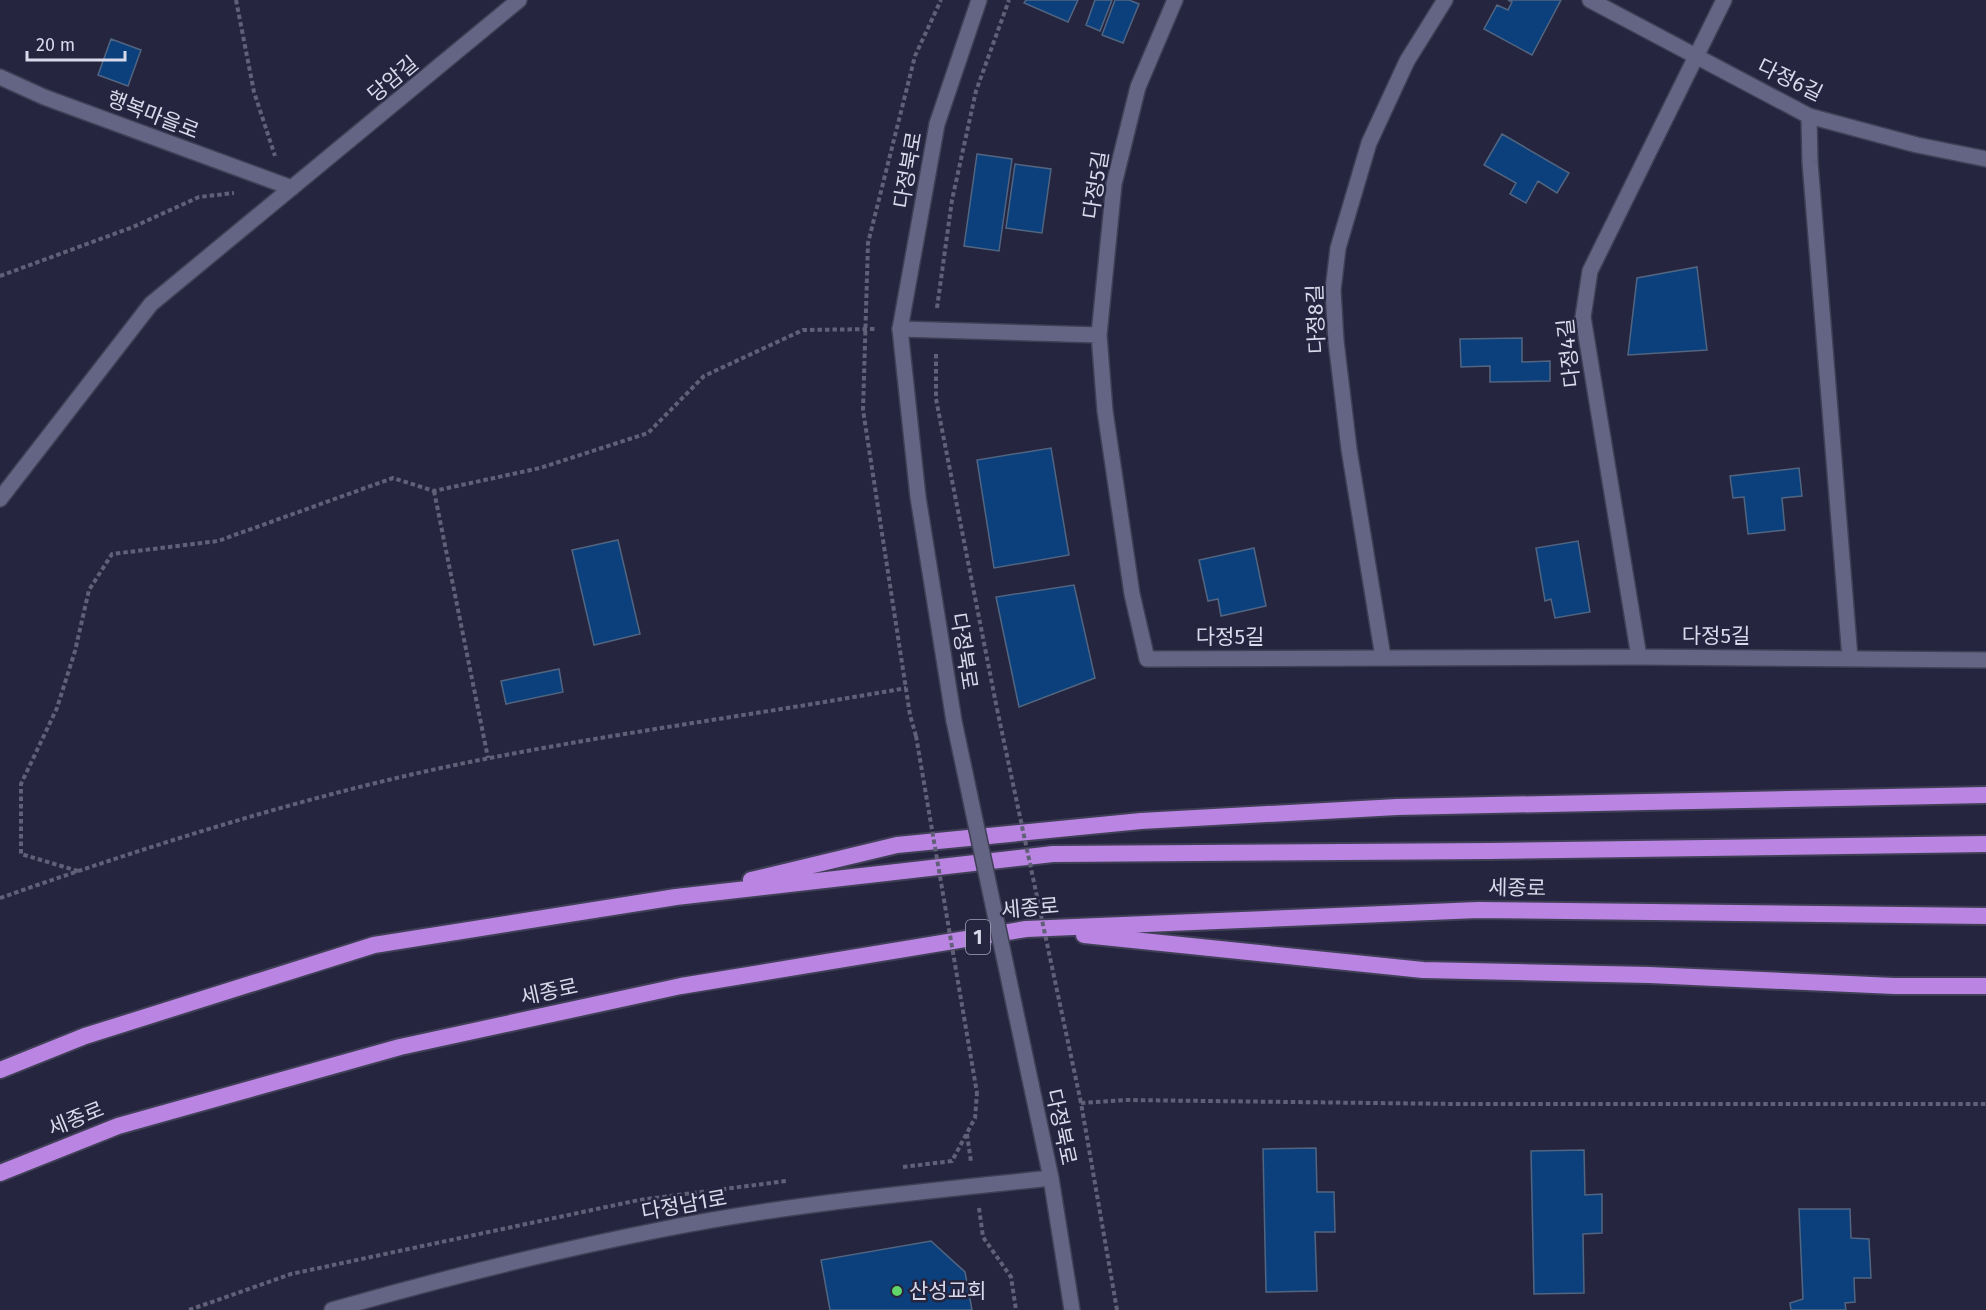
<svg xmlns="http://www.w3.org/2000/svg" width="1986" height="1310" font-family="'Fira Sans','Noto Sans KR',sans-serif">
<rect width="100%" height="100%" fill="#262540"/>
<!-- building -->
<path fill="#0c407c" stroke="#516580" stroke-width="1.5" d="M1026,0h52l-10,22 -44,-19z
M1095,0h17l-12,31 -14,-6z
M1115,0h14l10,4 -16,39 -21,-8z
M1508,0h53l-29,55 -48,-26 13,-24 11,5 4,-8z
M111,39l30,11 -13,36 -30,-11z
M1502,134l67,39 -12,20 -19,-12 -12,22 -16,-9 6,-11 -32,-18z
M977,154l35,5 -13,92 -35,-5z
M1015,164l36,5 -9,64 -36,-5z
M1697,267l10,83 -79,5 9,-77z
M1522,338v24l28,-1v20l-60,1v-16l-29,1 -1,-28z
M1051,448l18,107 -75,13 -17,-108z
M1799,468l3,28 -20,2 3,32 -37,4 -4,-37 -11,1 -3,-22z
M618,540l22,94 -46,11 -22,-95z
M1578,541l12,71 -35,6 -4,-19 -6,2 -9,-53z
M1254,548l12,58 -45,10 -3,-17 -10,2 -9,-41z
M1074,585l21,93 -76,29 -23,-110z
M559,669l4,23 -57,12 -5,-23z
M1316,1148l1,44h17l1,40h-20l2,59 -51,1 -3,-143z
M1584,1150l1,45 17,-1v39l-19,1 1,59 -50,1 -3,-143z
M1799,1209h51l1,29 18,1 2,39h-17l1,24 -10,1 1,7h-55l-1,-7 13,-4z
M931,1241l34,31 7,38h-142l-9,-50z"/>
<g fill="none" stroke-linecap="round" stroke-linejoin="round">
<defs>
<path id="minor" d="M1175,0l-37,87 -24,97 -15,151 6,76 27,183 15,65 492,-2 347,3
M1590,0l219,116 108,29 69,14
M0,77l44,20 248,91
M1809,116l1,46 40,496
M900,329l199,6
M0,499l151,-195 368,-304
M1383,657l-34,-208 -13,-108 -3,-51 5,-42 31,-105 38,-82 38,-61
M1639,657l-56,-340 7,-46 134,-271"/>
<path id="tertiary" d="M954,721l-36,-224 -18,-168 37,-205 42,-124
M1031,1084l20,94 21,132
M332,1310c108,-31 217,-58 327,-80 128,-26 261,-38 392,-52"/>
<path id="trunk" d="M751,880l146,-35 244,-24 256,-14 589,-12
M1084,935l339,35 226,5 245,11h92
M0,1070l85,-34 289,-91 302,-48 377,-43 437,-3 496,-7
M0,1173l118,-47 282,-79 281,-61 345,-57 452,-19 508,6"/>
</defs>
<!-- minor casing -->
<use href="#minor" stroke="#3f3f55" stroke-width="18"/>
<!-- tertiary casing -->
<use href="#tertiary" stroke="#3f3f55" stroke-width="18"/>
<!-- trunk casing -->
<use href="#trunk" stroke="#3f3f55" stroke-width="20"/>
<!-- path -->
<path stroke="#616078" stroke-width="4" stroke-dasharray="4.5 3" stroke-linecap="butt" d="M236,0l18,92 21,64
M0,276l133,-49 66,-30 35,-4
M937,308l15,-108 24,-109 33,-91
M936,354v45l61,310
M434,491l54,267
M916,736l-6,-21 -47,-305 5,-167 47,-187 26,-56
M78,871l-57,-17v-70l36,-76 18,-57 14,-61 23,-36 106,-13 175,-63 41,13 106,-23 108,-35 56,-57 99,-46 72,-1
M0,898c160,-56 323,-108 490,-140 138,-27 277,-45 416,-70
M967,1134l4,28
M903,1167l49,-6 23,-43 2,-25
M979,1208l4,29 28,40 5,33
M189,1310l102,-36 348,-74 147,-19
M1117,1310l-36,-207 45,-3 331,4h529"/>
<!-- minor -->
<use href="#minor" stroke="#646584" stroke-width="15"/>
<!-- tertiary -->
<use href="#tertiary" stroke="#646584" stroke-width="15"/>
<!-- trunk -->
<use href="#trunk" stroke="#b984e2" stroke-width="16"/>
<defs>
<path id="tertiary-bridge" d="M954,721l77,363"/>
</defs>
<!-- tertiary-bridge casing -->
<use href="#tertiary-bridge" stroke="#3f3f55" stroke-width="18" stroke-linecap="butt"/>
<!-- path-bridge -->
<path stroke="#616078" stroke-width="4" stroke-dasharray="4.5 3" stroke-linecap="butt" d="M997,709l84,394
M916,736l61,357"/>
<!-- tertiary-bridge -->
<use href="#tertiary-bridge" stroke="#646584" stroke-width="15"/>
</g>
<!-- markers -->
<circle fill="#60d56a" stroke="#262540" stroke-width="2" cx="897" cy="1291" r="6"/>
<g text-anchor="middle" stroke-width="5" stroke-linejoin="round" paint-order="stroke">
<!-- shield labels -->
<rect fill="#262540" stroke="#a3a3b8" stroke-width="1.5" x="966" y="920" width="24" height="34" rx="4.5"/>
<g font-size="20" font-weight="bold" fill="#d8d9eb">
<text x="978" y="944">1</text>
</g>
<!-- street labels -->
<g font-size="21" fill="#d8d9eb" stroke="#262540">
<text transform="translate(393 79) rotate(-40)" y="7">당암길</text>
<text transform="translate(1790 80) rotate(26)" y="7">다정6길</text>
<text transform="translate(153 115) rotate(21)" y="7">행복마을로</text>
<text transform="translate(908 170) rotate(-80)" y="7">다정북로</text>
<text transform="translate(1096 185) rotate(-81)" y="7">다정5길</text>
<text transform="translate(1316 319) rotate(-92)" y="7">다정8길</text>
<text transform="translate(1569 353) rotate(-96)" y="7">다정4길</text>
<text x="1716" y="643">다정5길</text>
<text x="1230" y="644">다정5길</text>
<text transform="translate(964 651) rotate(81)" y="7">다정북로</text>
<text transform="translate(1517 888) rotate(1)" y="7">세종로</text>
<text transform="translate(1030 908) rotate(-5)" y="7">세종로</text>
<text transform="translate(549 992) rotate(-12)" y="7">세종로</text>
<text transform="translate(76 1119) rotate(-22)" y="7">세종로</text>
<text transform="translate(1061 1127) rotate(78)" y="7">다정북로</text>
<text transform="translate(684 1205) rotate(-10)" y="7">다정남1로</text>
</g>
<!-- poi labels -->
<g font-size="21" fill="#d8d9eb" stroke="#262540" text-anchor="start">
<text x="909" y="1298">산성교회</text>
</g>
</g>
<!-- scale -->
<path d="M27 51v9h98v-9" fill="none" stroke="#d8d9eb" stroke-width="3"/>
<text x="36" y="51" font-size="18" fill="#d8d9eb" stroke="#262540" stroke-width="4.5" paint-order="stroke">20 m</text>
</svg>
